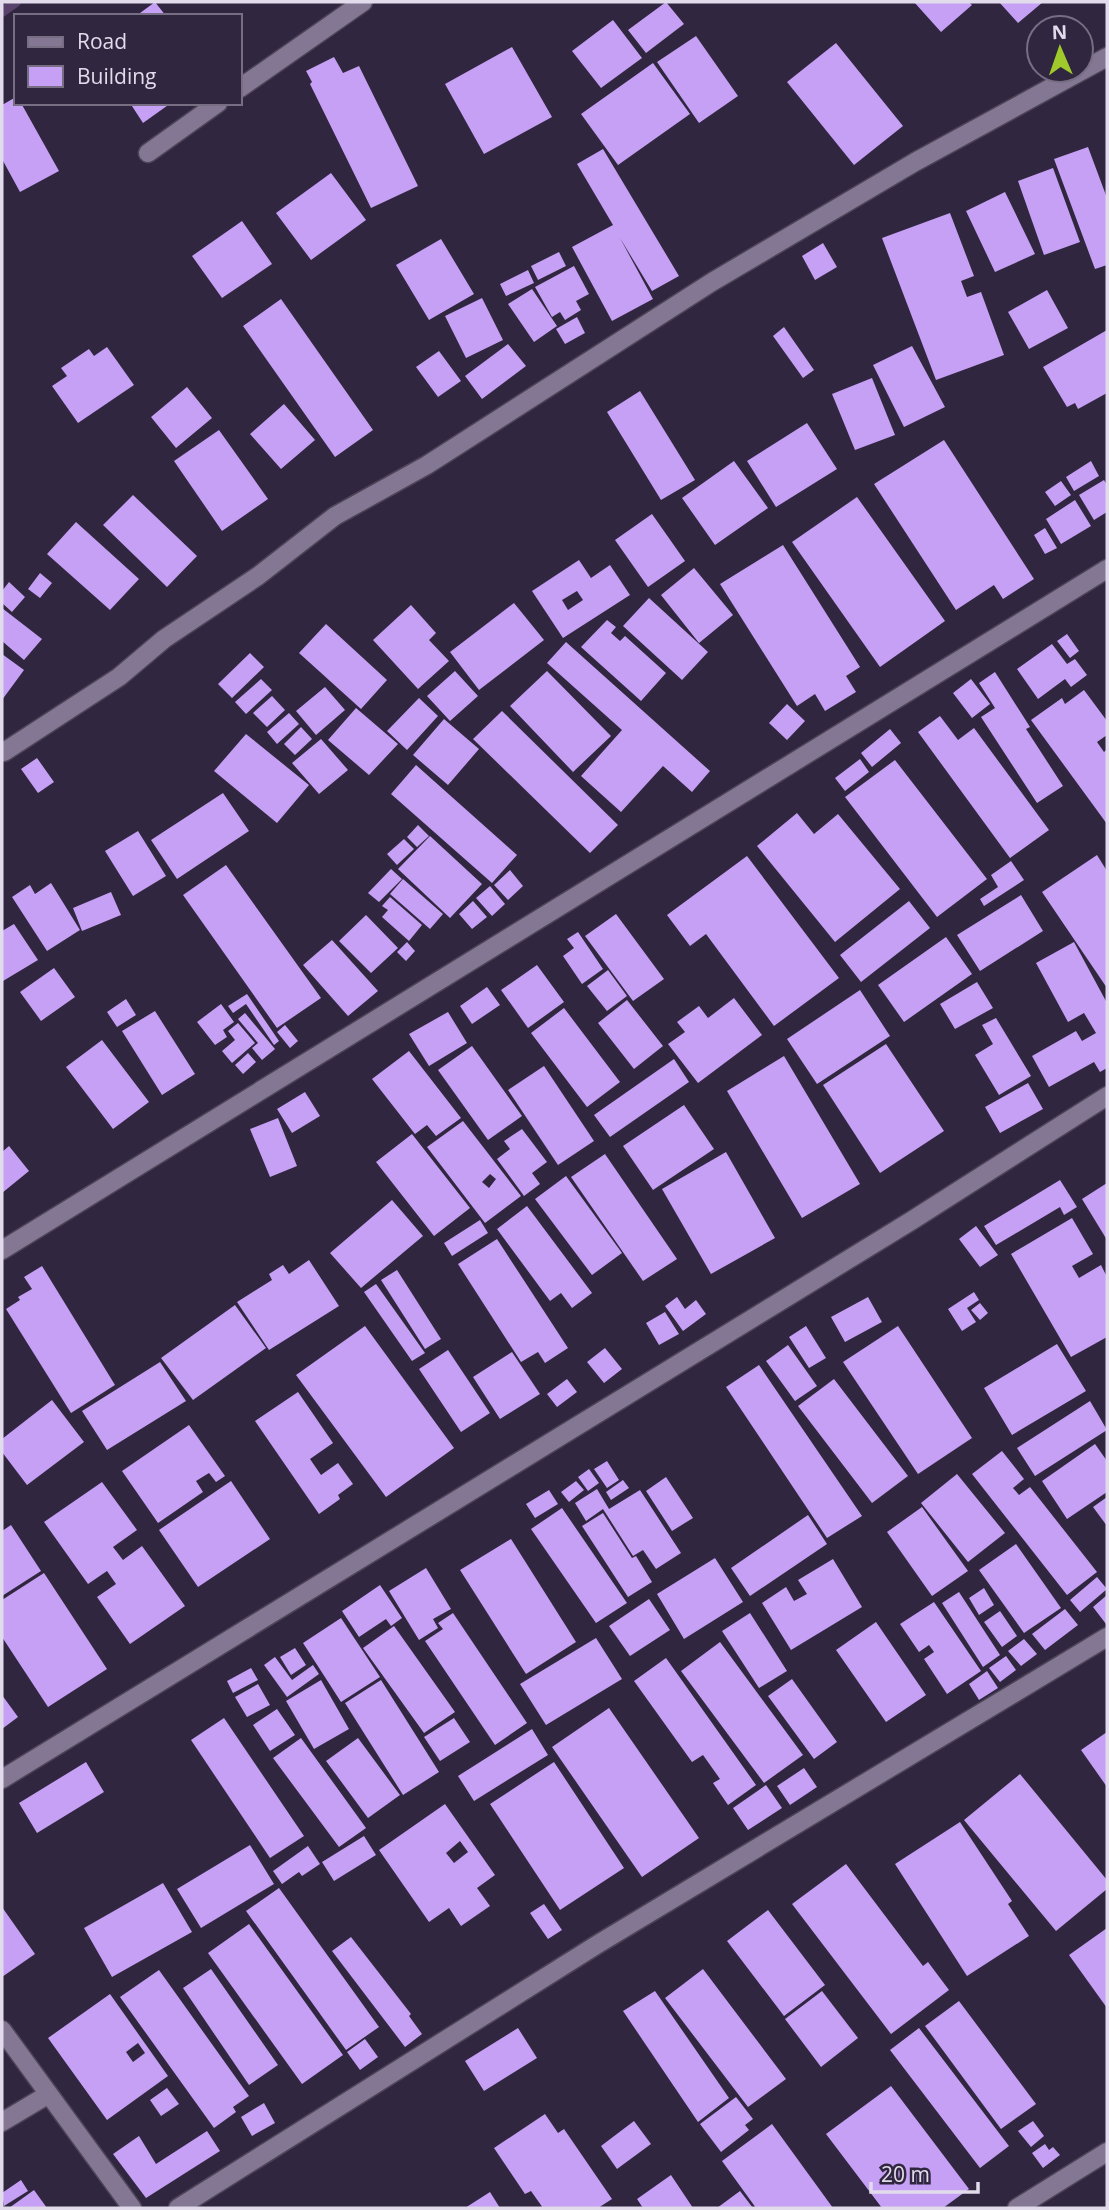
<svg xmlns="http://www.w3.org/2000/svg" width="1109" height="2210" font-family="'Open Sans',sans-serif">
<rect width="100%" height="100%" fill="#31263f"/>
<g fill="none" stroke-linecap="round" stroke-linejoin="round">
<!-- stream -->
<path stroke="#58426c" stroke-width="10" d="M2,12l14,-10"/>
</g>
<!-- building -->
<path fill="#c5a0f4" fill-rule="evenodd" d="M155,2l11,14h-30z
M666,2l18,22 -38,29 -18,-23z
M914,2h55l3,3 -31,27z
M999,2h44l-25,21z
M613,20l29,38 -41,30 -29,-37z
M696,36l42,60 -39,27 -42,-61z
M836,43l67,83 -49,39 -67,-83z
M512,47l40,70 -68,37 -39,-70z
M334,57l9,16 16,-7 59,120 -47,22 -61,-124 2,-2 -6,-11z
M653,63l37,51 -72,51 -37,-51z
M16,97v6h5l38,68 -39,21 -18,-33v-54z
M130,103h41l-28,20z
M1088,147l19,51v67l-12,4 -41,-110z
M603,149l76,127 -27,15 -32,-53 33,61 -41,22 -40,-74 41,-22 -36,-61z
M1053,168l27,74 -36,13 -26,-74z
M331,173l35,47 -55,40 -35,-47z
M1005,192l30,62 -40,18 -29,-61z
M950,213l24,63 -13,5 6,16 14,-5 23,63 -68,25 -54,-142z
M242,221l30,43 -50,34 -30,-42z
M441,239l33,55 -45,26 -33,-55z
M823,243l14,24 -22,13 -13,-24z
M559,252l7,14 -28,14 -7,-14z
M574,266l15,28 -13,7 5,9 -16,10 -5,-8 -8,5 -17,-30z
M528,270l6,13 -28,13 -6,-12z
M532,289l25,37 -23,16 -26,-38z
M1047,290l21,38 -39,21 -21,-37z
M482,298l21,42 -37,18 -21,-42z
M281,299l92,131 -38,27 -92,-131z
M577,317l8,16 -20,11 -9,-15z
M784,327l30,43 -11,8 -30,-42z
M1107,330v63l-29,16 -3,-6 -8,4 -24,-40z
M508,344l18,22 -44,33 -17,-23z
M912,346l33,61 -41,20 -31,-62z
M107,347l27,38 -56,38 -26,-37 15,-10 -6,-8 28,-19 5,7z
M439,351l22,30 -23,16 -22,-30z
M872,378l23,57 -40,15 -23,-56z
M187,387l25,31 -36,30 -25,-31z
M640,391l55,89 -34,20 -54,-88z
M284,404l31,36 -34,29 -31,-35z
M807,423l30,46 -61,38 -29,-46z
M219,430l49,69 -46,32 -48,-70z
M944,440l90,139 -31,20 -9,-14 -38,25 -82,-126z
M734,461l34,47 -53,37 -33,-47z
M1091,461l8,15 -25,15 -8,-14z
M1104,480l3,5v27l-13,8 -15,-25z
M1061,481l10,14 -16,11 -10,-14z
M133,495l64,61 -30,31 -64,-62z
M857,497l88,124 -65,46 -88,-125z
M1075,500l16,26 -30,18 -15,-25z
M652,514l33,47 -37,26 -33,-47z
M76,522l63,57 -29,31 -63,-56z
M1045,528l12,20 -12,6 -11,-19z
M783,545l77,122 -14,9 10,16 -31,19 -10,-17 -18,12 -77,-122z
M579,560l12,18 19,-13 20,30 -67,43 -31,-47zM577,591l6,9 -15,10 -6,-10z
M694,568l39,47 -34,28 -38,-48z
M40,573l12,10 -12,15 -12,-9z
M9,582l16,15 -13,15 -10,-9v-12z
M649,598l59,54 -26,28 -59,-54z
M514,603l30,37 -65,50 -29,-38z
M411,605l25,28 -7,7 20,21 -31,28 -45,-49z
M2,608l40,31 -18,21 -22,-19z
M607,620l9,7 -5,6 9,8 5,-5 41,37 -25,28 -60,-54z
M326,624l61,56 -26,29 -62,-56z
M1067,634l12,17 -9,7 -13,-17z
M566,642l144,129 -18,21 -29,-26 -42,46 -40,-36 41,-46 -75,-67z
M1052,644l15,20 8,-5 12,16 -16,12 -6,-8 -27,20 -21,-30z
M250,653l14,14 -32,31 -14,-14z
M2,654l22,16 -22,30z
M455,671l23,25 -28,25 -23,-25z
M547,671l64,65 -38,36 -63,-66z
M995,672l35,55 -4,2 37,57 -26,17 -56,-86 14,-9 -16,-25z
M261,679l11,11 -26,24 -11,-12z
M971,679l19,25 -18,14 -19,-25z
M325,687l20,23 -29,25 -20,-24z
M1084,690l23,31v14l-10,7 7,10 3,-3v75l-76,-104 31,-22 3,6z
M272,696l13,14 -18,17 -14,-14z
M419,698l19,18 -31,34 -20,-19z
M787,704l18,17 -18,19 -18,-17z
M356,708l42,36 -29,31 -41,-35z
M502,711l116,114 -28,28 -117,-114z
M289,713l10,11 -22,20 -10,-12z
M940,716l18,24 16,-12 75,102 -39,28 -92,-126z
M444,719l35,30 -31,36 -35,-30z
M301,727l11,12 -17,16 -11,-11z
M890,729l11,14 -29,24 -11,-14z
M246,734l63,51 -32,38 -63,-52z
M321,739l27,31 -29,24 -27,-31z
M37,758l17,24 -16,11 -17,-24z
M860,759l9,13 -24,19 -10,-13z
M895,760l92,119 -50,38 -92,-120z
M416,765l101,90 -25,28 -101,-89z
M223,793l26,38 -72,48 -26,-39z
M797,813l17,21 24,-20 62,75 -65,53 -78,-96z
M418,825l11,11 -12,11 -10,-10z
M138,831l28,45 -33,20 -28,-45z
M430,836l52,48 -32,34 -52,-49z
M404,839l10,10 -17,16 -10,-11z
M1097,855l10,16v117l-65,-96z
M747,856l92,122 -65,48 -68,-92 -16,12 -23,-31z
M1011,861l13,19 -40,26 -4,-7 18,-12 -7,-12z
M226,865l95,133 -44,30 -94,-133z
M391,869l11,10 -23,23 -11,-9z
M510,870l13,16 -15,14 -14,-15z
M403,879l40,35 -13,15 -40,-35z
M51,883l29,47 -33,21 -35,-54 18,-12 5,9z
M490,886l15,18 -13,12 -16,-18z
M111,892l10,23 -39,16 -9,-23z
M1021,895l22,36 -63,40 -23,-36z
M390,897l32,28 -13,16 -27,-24 6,-7 -6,-4z
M473,901l14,16 -15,12 -13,-15z
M909,901l21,27 -69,54 -21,-27z
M616,914l48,65 -31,22 -48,-65z
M366,915l32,33 -27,25 -32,-32z
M14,924l24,36 -35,21 -1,-50z
M578,932l25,37 -21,15 -19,-28 11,-8 -7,-9z
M946,937l26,37 -68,48 -26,-37z
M332,940l46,51 -30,25 -45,-51z
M407,942l8,9 -9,10 -9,-9z
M1074,942l33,61v65l-7,4 -6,-10 -45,25 -17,-31 44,-25 6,10 14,-8 -12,-20 -16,9 -32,-59z
M537,965l27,37 -36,26 -27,-38z
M54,968l21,29 -34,24 -21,-29z
M608,970l19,26 -20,15 -20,-25z
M977,982l16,26 -38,21 -15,-25z
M487,987l13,18 -28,19 -12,-18z
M860,990l30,46 -73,48 -30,-45z
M247,994l32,47 -5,4 -28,-41 -13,9 -5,-7z
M734,998l28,37 -64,48 -30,-39 17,-12 -8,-10 22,-16 9,12z
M126,999l10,16 -19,12 -10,-15z
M627,1000l36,46 -29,23 -36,-46z
M221,1004l13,18 -11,8 4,7 -12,8 -18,-23z
M564,1008l56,74 -33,25 -56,-74z
M155,1011l40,63 -33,21 -40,-64z
M448,1012l19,31 -38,23 -20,-32z
M245,1013l30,36 -13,11 -10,-12 6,-5 -20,-24z
M996,1018l35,58 -32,19 -24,-40 18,-11 -11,-19z
M238,1023l17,20 -23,20 -10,-12 13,-11 -7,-9z
M285,1025l13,16 -8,7 -13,-16z
M102,1040l47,62 -36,27 -47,-62z
M886,1044l58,87 -64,42 -57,-88z
M472,1046l50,70 -34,24 -50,-70z
M409,1051l52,67 -25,18 -9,-11 -12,9 -43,-55z
M248,1053l8,9 -13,12 -8,-9z
M784,1056l76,128 -58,34 -75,-127z
M674,1059l15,23 -79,55 -16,-22z
M544,1066l50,75 -36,24 -50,-75z
M1028,1083l15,26 -43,24 -15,-26z
M305,1092l15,24 -28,17 -15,-24z
M684,1105l30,44 -61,41 -30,-44z
M278,1118l19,48 -27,11 -20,-48z
M463,1121l58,75 -36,27 -58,-76zM490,1174l6,5 -7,9 -7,-6z
M522,1129l25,33 -15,11 8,11 -16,12 -27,-37 13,-10 -6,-8z
M412,1134l58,74 -36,28 -58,-74z
M9,1146l20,25 -27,22v-41z
M726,1152l49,86 -64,36 -49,-85z
M605,1154l72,105 -34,22 -72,-104z
M566,1176l56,77 -30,22 -57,-76z
M1060,1180l17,27 -13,8 -4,-8 -64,38 -12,-19z
M1107,1183v57l-25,-41z
M392,1200l31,36 -62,52 -31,-35z
M527,1206l65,87 -20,15 -11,-15 -11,8 -53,-72z
M1072,1218l21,36 -21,12 7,12 22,-13 6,12v60l-36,20 -60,-103z
M480,1220l8,13 -36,23 -8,-13z
M976,1226l22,29 -18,12 -21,-28z
M497,1239l71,109 -23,15 -7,-11 -17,10 -63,-98z
M309,1260l30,46 -70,44 -32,-48 35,-22 -3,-6 14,-9 6,9z
M42,1266l73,119 -44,28 -65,-104 14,-9 -2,-3 14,-8 -8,-12z
M397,1270l44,69 -16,10 -44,-69z
M376,1284l49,69 -13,8 -48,-69z
M974,1292l5,8 -12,8 9,14 -14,9 -14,-22z
M677,1297l8,12 11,-9 10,14 -23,17 -18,-25z
M868,1297l14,25 -37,20 -14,-25z
M980,1303l8,10 -8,7 -9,-10z
M235,1305l31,43 -73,52 -32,-42z
M665,1312l14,22 -20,11 -13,-22z
M365,1326l89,122 -68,49 -90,-122z
M806,1326l20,32 -17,10 -20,-31z
M898,1326l74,112 -54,36 -75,-112z
M1057,1344l29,47 -74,44 -28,-47z
M788,1345l29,41 -22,15 -29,-40z
M605,1348l17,21 -18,14 -17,-21z
M448,1350l42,63 -29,19 -42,-63z
M512,1352l28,42 -40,25 -27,-42z
M160,1362l26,39 -79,49 -25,-39z
M759,1365l103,151 -35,22 -101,-151z
M567,1379l10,13 -20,15 -10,-13z
M834,1379l74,97 -36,27 -74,-97z
M298,1392l35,51 -23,16 11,16 17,-12 15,21 -15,11 2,4 -21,15 -64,-93z
M52,1400l32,42 -57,43 -25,-33v-13z
M1090,1401l17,29 -72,46 -18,-28z
M189,1425l36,51 -9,6 -7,-9 -13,8 7,11 -45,31 -36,-52z
M1095,1444l12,17v31l-40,27 -25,-38z
M1002,1451l22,28 -11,9 6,7 11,-8 67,85 -30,23 -95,-121z
M607,1461l12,19 -12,8 -13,-19z
M589,1469l10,14 -11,8 -10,-14z
M957,1474l48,59 -37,29 -47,-59z
M666,1477l27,41 -21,13 -26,-40z
M623,1480l6,8 -18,12 -5,-8z
M231,1481l39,58 -72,48 -39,-57z
M576,1481l8,9 -15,12 -8,-10z
M102,1482l35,48 -24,17 10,13 19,-14 43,60 -55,38 -33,-47 19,-13 -9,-13 -19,13 -44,-62z
M597,1489l12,20 31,-19 41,63 -25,16 -13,-19 -10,6 -30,-47 -17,12 -11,-18z
M549,1490l9,14 -23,14 -9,-14z
M1107,1497v29l-14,-19z
M922,1507l46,64 -36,25 -45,-64z
M562,1508l65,95 -31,20 -65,-94z
M603,1513l29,45 4,-2 16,26 -24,15 -46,-71z
M808,1515l19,29 -77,52 -19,-28z
M11,1525l30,46 -39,25v-65z
M511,1539l65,103 -50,32 -66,-104z
M1016,1544l45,64 -37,25 -45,-63z
M715,1558l28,44 -59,37 -27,-45z
M833,1559l29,48 -71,43 -29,-47 24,-16 8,14 13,-7 -9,-14z
M426,1568l25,41 -18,10 5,9 -19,12 -30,-49z
M44,1573l63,96 -59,38 -46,-70v-37z
M1097,1577l10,12 -27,23 -10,-12z
M380,1585l22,33 -11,8 -5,-7 -27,18 -17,-26z
M984,1588l10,17 -15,10 -10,-17z
M959,1592l41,63 -17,12 -41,-64z
M1107,1595v28l-1,1 -13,-17z
M649,1599l21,31 -40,26 -21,-30z
M934,1602l47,69 -34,23 -23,-35 10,-7 -5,-7 -10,7 -19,-28z
M1065,1609l13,16 -33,25 -13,-16z
M1000,1611l17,25 -15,11 -18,-25z
M453,1613l74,110 -32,22 -70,-104 18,-12 -5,-6z
M750,1613l37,58 -28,17 -37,-57z
M341,1618l39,59 -39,25 -38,-59z
M876,1622l50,73 -40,27 -50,-72z
M394,1626l61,86 -31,21 -61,-85z
M596,1638l26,41 -76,46 -26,-41z
M1024,1639l13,15 -16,12 -13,-15z
M720,1642l83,113 -39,28 -83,-112z
M295,1648l11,17 -15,10 -11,-18z
M1006,1656l10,14 -16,12 -11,-14z
M275,1657l17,23 21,-15 6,9 -32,23 -23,-32z
M666,1658l90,127 -28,20 -15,-22 7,-4 -17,-24 -11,7 -58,-81z
M251,1668l7,12 -25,13 -6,-12z
M987,1671l11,17 -19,12 -10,-16z
M792,1679l45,63 -23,17 -46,-63z
M321,1680l28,49 -35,20 -28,-48z
M381,1680l58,92 -36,23 -58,-92z
M258,1684l12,21 -23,12 -12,-20z
M2,1695l16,22 -16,12z
M609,1708l90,130 -57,39 -90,-130z
M277,1709l18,26 -25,16 -17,-26z
M224,1718l80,118 -34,22 -79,-118z
M454,1718l16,24 -30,19 -16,-24z
M532,1729l16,26 -74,46 -16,-25z
M1107,1732v55l-26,-37z
M301,1738l65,90 -27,19 -66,-89z
M358,1738l42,57 -32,23 -42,-57z
M86,1762l18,30 -67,41 -18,-30z
M554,1762l70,106 -64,42 -70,-106z
M804,1768l13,19 -27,18 -13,-19z
M1020,1774l87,106v9l-51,42 -92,-111z
M766,1785l16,23 -34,22 -15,-22z
M445,1804l50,71 -18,13 13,18 -29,20 -12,-18 -20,14 -50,-72zM460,1841l8,11 -14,11 -8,-10z
M960,1822l52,79 -4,3 21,32 -62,40 -72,-112z
M364,1836l12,19 -42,26 -12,-19z
M250,1845l24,39 -73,44 -24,-39z
M308,1846l12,18 -18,12 -3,-4 -17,12 -9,-13z
M846,1864l77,102 5,-4 21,28 -58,44 -99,-130z
M163,1883l29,49 -80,45 -28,-49z
M279,1888l100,139 -33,23 -100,-139z
M544,1904l18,26 -14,9 -18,-26z
M2,1907l33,47 -33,23z
M768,1910l57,75 -41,31 -57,-75z
M249,1924l94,131 -41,29 -94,-131z
M1107,1928v80l-38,-53z
M351,1937l60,77 -2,2 13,18 -17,13 -73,-96z
M211,1969l67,96 -29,20 -66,-97z
M703,1969l83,110 -38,28 -83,-109z
M159,1970l90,126 -16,11 3,5 -22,16 -94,-131z
M655,1991l74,107 -31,24 -75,-111z
M822,1991l36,47 -37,29 -36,-48z
M110,1994l58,82 -61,44 -59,-82zM138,2043l7,10 -12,9 -7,-10z
M959,2001l77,103 -35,25 -76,-103z
M518,2028l19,30 -53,33 -19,-30z
M919,2028l90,118 -29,22 -90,-118z
M365,2039l13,18 -18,13 -13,-18z
M891,2086l78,103 -26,19h-61l-56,-74z
M167,2088l12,16 -18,12 -11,-16z
M736,2097l17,22 -8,6 4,5 -28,22 -21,-28z
M264,2103l11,20 -23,13 -11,-19z
M545,2114l13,19 6,-4 48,70 -14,9h-55l-12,-17 -6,3 -31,-46z
M634,2121l17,23 -34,25 -16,-23z
M1033,2121l11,15 -13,11 -13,-16z
M772,2124l61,84h-77l-34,-47z
M207,2131l13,20 -74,47 -33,-44 26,-18 17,28z
M1045,2144l4,6 4,-3 7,8 -17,13 -11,-15z
M671,2175l22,33h-50l-6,-9z
M21,2180l7,11 -24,15 -2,-13z
M34,2190l13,18h-38z
M740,2191l13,17h-36z
M490,2192l10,16h-35z"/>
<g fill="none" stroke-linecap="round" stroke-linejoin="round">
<defs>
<path id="minor" d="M240,88l123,-86
M148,153l70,-50
M4,752l115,-75 45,-38 94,-63 77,-60 92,-51 285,-183 203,-120 192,-105
M2,1250l1105,-681
M2,1779l909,-558 196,-125
M2,2030l130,178
M2,2122l47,-28
M178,2208l420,-264 509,-307
M1017,2208l90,-56"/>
</defs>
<!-- minor casing -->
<use href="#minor" stroke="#4d4458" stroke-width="21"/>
<!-- minor -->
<use href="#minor" stroke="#837794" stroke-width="18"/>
</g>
<!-- border -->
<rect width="1109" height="2210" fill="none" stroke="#e1dbeb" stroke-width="7"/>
<!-- legend -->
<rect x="14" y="14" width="228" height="91" fill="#31263f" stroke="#776e84" stroke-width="2"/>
<rect x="28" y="37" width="35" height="10" fill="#837794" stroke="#776e84" stroke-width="2"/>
<text x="77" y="49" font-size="21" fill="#e1dbeb">Road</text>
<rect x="28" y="66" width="35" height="21" fill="#c5a0f4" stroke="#776e84" stroke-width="2"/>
<text x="77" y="84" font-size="21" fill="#e1dbeb">Building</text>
<!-- north arrow -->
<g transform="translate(1060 49) rotate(358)"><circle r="33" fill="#31263f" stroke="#776e84" stroke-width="2"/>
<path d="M0-5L12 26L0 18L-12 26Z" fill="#a0c92b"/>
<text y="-10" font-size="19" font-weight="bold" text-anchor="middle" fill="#e1dbeb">N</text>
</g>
<!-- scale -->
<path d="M871 2182v10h107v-10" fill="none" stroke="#e1dbeb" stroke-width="3.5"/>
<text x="881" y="2182" font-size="21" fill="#e1dbeb" stroke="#31263f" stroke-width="5" paint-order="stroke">20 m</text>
</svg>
